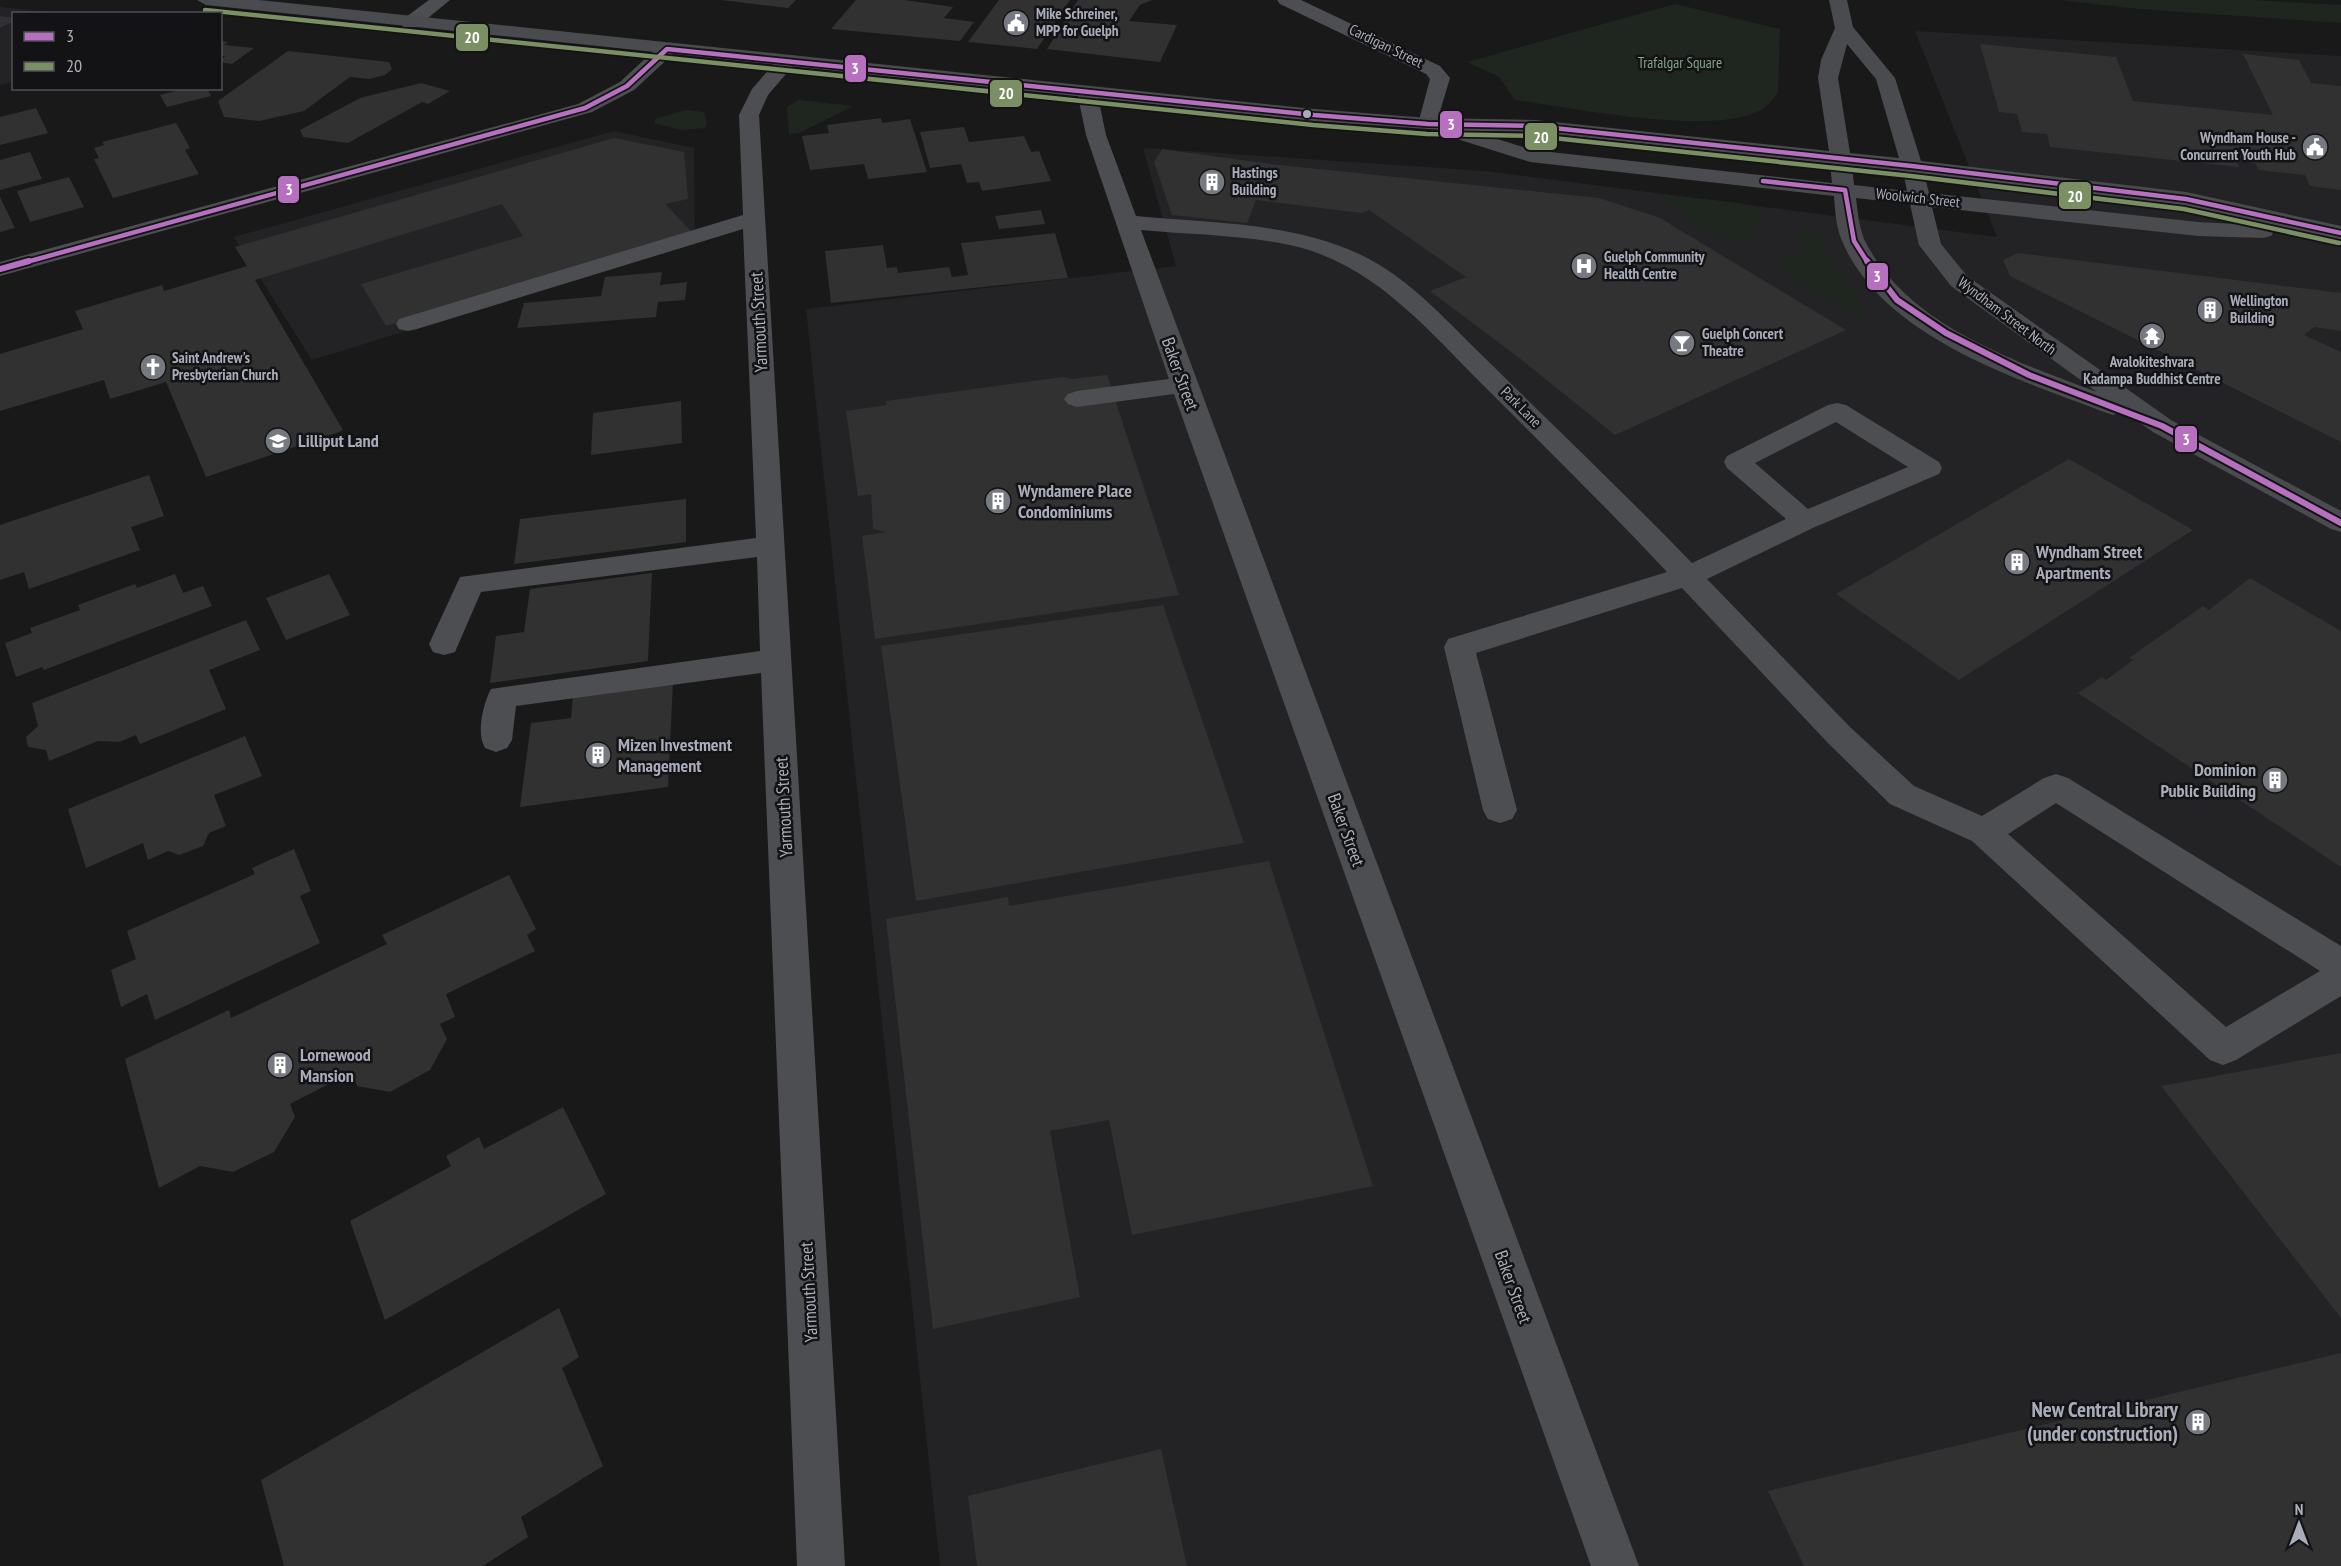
<svg xmlns="http://www.w3.org/2000/svg" width="2341" height="1566" font-family="'PT Sans Narrow',sans-serif">
<rect width="100%" height="100%" fill="#191919"/>
<!-- built -->
<path fill="#232325" d="M0,7l57,6 -43,1 -1,68 -13,3z
M1915,31l426,25v1510h-1401l-134,-1257 370,-43 -33,-118 342,23 512,66z
M614,131l80,17 1,94 -383,118 -78,-123z"/>
<!-- green -->
<path fill="#1f2620" d="M2059,0h192l90,5v18l-202,-14z
M1675,4l105,25 -2,63c-5,7 -11,15 -19,19 -51,25 -186,-3 -244,-11l-16,-23 -32,-15z
M799,100l54,6 -54,27 -10,1 -2,-27z
M686,110l18,2 3,11 -2,5 -25,2 -26,-7 1,-4z
M1659,194l81,9 26,15 -12,11 5,8 -4,5 -27,-1 -33,-19z
M1797,232h12l10,6 38,62 9,22 -81,-49 -7,-13 28,-10 -10,-15z"/>
<!-- building -->
<path fill="#313131" d="M721,0h75l-8,8z
M856,0h49l48,7 -9,11 30,4 -14,19 -129,-12z
M999,0h71l-33,49 -69,-7z
M1078,0h74l-12,5 -11,16 48,4 -17,37 -113,-13z
M0,16l14,2v3l-14,7z
M220,41l8,1 -4,3 30,3 -22,16 -12,-2 5,-6h-5z
M1980,44l136,13 17,44 140,14 -30,-61 56,6 12,23 30,3v104l-31,-4 -5,-11 -46,-5 -4,-7 -18,-2 2,6 -189,-20 -3,-13 -25,-2 -5,-18 -18,-2z
M288,51l101,11 3,7 -7,6 -16,4 -19,-2 -46,34 -45,10 -35,-4 -6,-16z
M421,83l29,8 -22,13 -6,-2 -74,41 -45,-6 -3,-7 60,-32z
M187,88h20l4,8 -44,11 -7,-12z
M36,108l12,25 -48,12v-28z
M881,118l1,5 28,-4 17,53 -59,7 -4,-15 -54,6 -8,-34 27,-3 -2,-8z
M176,123l14,25 -5,2 14,24 -86,24 -19,-39 5,-1 -5,-10 10,-3 -2,-3z
M964,127l5,15 55,-6 7,16 8,-1 12,30 -69,10 -3,-9 -12,1 -6,-19 -31,4 -10,-36z
M614,138l70,14 4,47 -23,5 27,28 -306,94 -25,-42 162,-48 -21,-32 -247,76 88,150 -4,2 -133,45 -40,-95 -56,17 -6,-19 -104,31v-57l83,-25 -8,-18 87,-26 2,6 83,-25 -12,-19z
M1162,149l108,15 329,34 61,20 186,112 -231,105 -97,-78 -88,-66 36,-14 -97,-67 -8,3 -105,-13 -9,23 -75,-8 -18,-53z
M30,152l12,27 -42,11v-30z
M69,177l15,30 -54,15 -13,-31z
M0,197l15,31 -15,4z
M1041,210l4,14 -46,5 -4,-13z
M1055,233l13,45 -237,25 -6,-52 58,-6 4,23 10,-1 1,6 51,-6 3,10 16,-2 -7,-32z
M2018,253l323,40v38l-27,-4 -10,8 37,17v90l-331,-166 -7,-16z
M662,272l-2,13 27,-3 -2,18 -27,2 -2,15 -139,11 7,-25 77,-7 4,-19z
M1107,375l72,220 -304,44 -13,-103 24,-4 -13,-3 -2,-35 -13,2 -12,-85 41,-6 -1,-4 177,-24 9,2z
M681,401l1,42 -91,12 2,-42z
M2069,459l124,71 -234,150 -123,-86z
M149,475l15,41 -33,11 9,23 -111,39 -5,-17 -24,8v-55z
M686,499v43l-172,22 6,-45z
M652,573l-4,88 -158,22 6,-47 28,-4 6,-43z
M175,574l8,19 20,-7 9,20 -168,64 -2,-3 -26,10 -11,-34 27,-10 -2,-5 50,-18 -2,-5 57,-21 2,4z
M329,574l21,41 -64,25 -20,-42z
M2250,578l91,53v236l-263,-174 24,-16 4,3 27,-20 -4,-2 74,-52 6,4z
M1163,605l81,238 -328,58 -35,-255z
M246,620l14,30 -51,20 17,39 -86,35 -4,-9 -17,7 -21,-1 -49,20 -3,-11 -18,-3 -2,-10 12,-11 -6,-23z
M673,682l-5,105 -148,20 11,-84 40,-5 2,-23z
M245,736l17,40 -48,19 12,31 -17,7 -6,13 -24,9 -11,-4 -20,9 -5,-17 -57,25 -18,-59z
M294,849l17,42 -11,5 20,47 -165,77 -8,-26 -26,13 -10,-37 25,-11 -9,-28 128,-57 -3,-6z
M1269,861l104,325 -241,49 -23,-115 -59,11 30,166 -147,32 -47,-410 122,-22 1,9z
M509,875l27,54 -9,6 8,16 -89,43 9,23 -15,7 7,15 -17,31 -40,22 -33,-6 -5,-14 -62,32 5,13 -21,35 -41,20 -33,-6 -41,22 -34,-129 104,-49 2,8 156,-74 -5,-9z
M2341,1053v265l-180,-232z
M563,1107l43,87 -221,126 -35,-99 101,-55 -5,-10 33,-19 5,12z
M559,1308l20,49 -17,11 41,98 -82,51 7,20 -45,29h-199l-23,-86z
M2341,1353v213h-537l-36,-75z
M1161,1449l26,117h-210l-9,-70z"/>
<g fill="none" stroke-linecap="round" stroke-linejoin="round">
<!-- minor -->
<path fill="#4d4e52" fill-rule="evenodd" d="M429,0h21l-33,27h-14l-2,-4 2,-4z
M1277,0h24l139,66 10,12 -15,50h-14l-3,-4 12,-45 -4,-5 -146,-70z
M667,43l7,2 3,4 -3,4 -40,37 -42,22 -592,164v-14l578,-158 42,-22 40,-37z
M787,55l10,6 -29,34 -9,20 86,1451h-48l-36,-893 -245,33 -4,34 -5,8 -11,4 -11,-4c-9,-14 -2,-44 6,-59l269,-38 -3,-94 -276,35 -26,60 -11,3 -11,-3 -4,-8 31,-67 296,-39 -13,-309 -326,100 -9,2 -9,-2 -3,-5 3,-5 344,-104 -4,-100 13,-26 28,-32z
M1087,86l7,2 3,4 9,43 30,81c73,7 155,6 223,38 52,24 91,71 132,110 67,66 135,131 201,199l94,-44 -59,-51 -3,-6 3,-6 101,-51 9,-2 9,2 93,57 3,6 -3,6 -124,53 -108,52 143,148 64,59 68,30 62,-38 12,-4 12,4 273,168v50l-105,64 -13,5 -13,-5 -238,-219 -82,-37 -62,-61 -146,-155 -206,65 41,157 -5,9 -12,4 -12,-4 -5,-9 -39,-163 4,-8 219,-67c-57,-61 -116,-119 -175,-178 -54,-53 -106,-118 -180,-143 -49,-16 -119,-16 -171,-21l498,1336h-48l-417,-1172 -97,13 -9,-3 -4,-5 4,-5 9,-3 92,-12 -83,-244 -9,-43 3,-4zM1836,422l72,45 -100,42 -53,-46zM2056,803l264,168 -94,56 -218,-193z"/>
<!-- major -->
<path fill="#4a4b4e" fill-rule="evenodd" d="M197,0h62l1055,109 114,9 107,2 294,31 -11,-73 3,-18 14,-32 -6,-28h18l6,27 42,51 26,83 265,31 155,34v14l-155,-34 -262,-32 5,19 269,29 73,4 3,5 -3,5 -8,2 -65,-2 -266,-29 9,37 26,32 204,144 170,91v21l-10,-3 -178,-97 -30,-21 -10,4 -9,-3c-89,-34 -221,-75 -262,-171 -6,-14 -7,-31 -8,-45l-304,-34 -73,-23 -3,-4 3,-4 -143,-10 -1108,-116zM1847,44l29,35 23,79 -49,-5 -12,-75zM1472,131l63,1 295,32 2,19 -300,-33zM1852,166l51,5 4,20 -53,-6zM1856,198l54,6 9,41 32,41 146,106c-82,-31 -188,-66 -231,-149 -7,-13 -8,-30 -10,-45z"/>
<defs>
<path id="bus-1-far1" d="M1763,181l82,9 9,51 14,22
M23,263l562,-155 42,-22 40,-37 647,66 114,9 107,2 377,40 274,33 155,34"/>
<path id="bus-1" d="M1867,261l30,39 49,33 83,42 133,51 179,97
M0,269l29,-8"/>
<path id="bus-2" d="M205,10l1108,115 114,9 107,2 377,40 273,33 155,34"/>
</defs>
<!-- bus-1-far1 casing -->
<use href="#bus-1-far1" stroke="#131315" stroke-width="8"/>
<!-- bus-1 casing -->
<use href="#bus-1" stroke="#131315" stroke-width="10"/>
<!-- bus-2 casing -->
<use href="#bus-2" stroke="#131315" stroke-width="8"/>
<!-- bus-1-far1 -->
<use href="#bus-1-far1" stroke="#b770c0" stroke-width="4.5"/>
<!-- bus-1 -->
<use href="#bus-1" stroke="#b770c0" stroke-width="6"/>
<!-- bus-2 -->
<use href="#bus-2" stroke="#7a9064" stroke-width="4.5"/>
</g>
<!-- icons -->
<defs>
<symbol id="civic-disc" viewBox="-11 -11 22 22"><circle r="9.5" fill="#777981" stroke="#131315"/><path d="M-.6-6.5H3V-4.5H.6V-3L4-1V1h2V6H-6V1h2V-1L-.6-3ZM-1.2 2.5V6h2.4V2.5Z" fill="#fff"/></symbol>
<symbol id="building-disc" viewBox="-11 -11 22 22"><circle r="9.5" fill="#777981" stroke="#131315"/><path d="M-4-6H4V6H1V3H-1V6H-4ZM-2.5-4.3h1.7v1.8h-1.7ZM.8-4.3h1.7v1.8H.8ZM-2.5-1h1.7V.8h-1.7ZM.8-1h1.7V.8H.8Z" fill="#fff"/></symbol>
<symbol id="hospital-disc" viewBox="-11 -11 22 22"><circle r="9.5" fill="#777981" stroke="#131315"/><path d="M-5-5h3v3.5h4V-5h3V5h-3V1.5h-4V5h-3Z" fill="#fff"/></symbol>
<symbol id="temple-disc" viewBox="-11 -11 22 22"><circle r="9.5" fill="#777981" stroke="#131315"/><path d="M0-6L5-2H3V0L6.5 2.5H4V6H1.5V3h-3V6H-4V2.5H-6.5L-3 0V-2H-5Z" fill="#fff"/></symbol>
<symbol id="bar-disc" viewBox="-11 -11 22 22"><circle r="9.5" fill="#777981" stroke="#131315"/><path d="M-6-5H6L.8 .8V4.5H3.5V6h-7V4.5H-.8V.8Z" fill="#fff"/></symbol>
<symbol id="church-disc" viewBox="-11 -11 22 22"><circle r="9.5" fill="#777981" stroke="#131315"/><path d="M-1.2-6h2.4v3.5h3.3v2.4h-3.3V6h-2.4V-.1h-3.3v-2.4h3.3Z" fill="#fff"/></symbol>
<symbol id="school-disc" viewBox="-11 -11 22 22"><circle r="9.5" fill="#777981" stroke="#131315"/><path d="M0-5L7-2L0 1L-7-2ZM-4 1L0 2.5L4 1V4Q0 6-4 4Z" fill="#fff"/></symbol>
</defs>
<g fill-rule="evenodd">
<use href="#civic-disc" x="1001" y="8" width="30" height="30"/>
<use href="#civic-disc" x="2300" y="132" width="30" height="30"/>
<use href="#building-disc" x="1197" y="167" width="30" height="30"/>
<use href="#hospital-disc" x="1569" y="251" width="30" height="30"/>
<use href="#building-disc" x="2195" y="295" width="30" height="30"/>
<use href="#temple-disc" x="2137" y="321" width="30" height="30"/>
<use href="#bar-disc" x="1667" y="328" width="30" height="30"/>
<use href="#church-disc" x="138" y="352" width="30" height="30"/>
<use href="#school-disc" x="263" y="426" width="30" height="30"/>
<use href="#building-disc" x="983" y="486" width="30" height="30"/>
<use href="#building-disc" x="2002" y="547" width="30" height="30"/>
<use href="#building-disc" x="583" y="740" width="30" height="30"/>
<use href="#building-disc" x="2260" y="765" width="30" height="30"/>
<use href="#building-disc" x="265" y="1050" width="30" height="30"/>
<use href="#building-disc" x="2183" y="1407" width="30" height="30"/>
</g>
<!-- markers -->
<circle fill="#aaadb9" stroke="#131315" stroke-width="2" cx="1307" cy="114" r="5"/>
<g text-anchor="middle" stroke-width="5" stroke-linejoin="round" paint-order="stroke">
<!-- far-poi labels -->
<g font-size="15" font-weight="bold" fill="#aaadb9" stroke="#131315" text-anchor="start">
<text x="1036" y="19">Mike Schreiner,<tspan x="1036" dy="17">MPP for Guelph</tspan></text>
<text x="2296" y="143" text-anchor="end">Wyndham House -<tspan x="2296" dy="17">Concurrent Youth Hub</tspan></text>
<text x="1232" y="178">Hastings<tspan x="1232" dy="17">Building</tspan></text>
<text x="1604" y="262">Guelph Community<tspan x="1604" dy="17">Health Centre</tspan></text>
<text x="2230" y="306">Wellington<tspan x="2230" dy="17">Building</tspan></text>
<text x="1702" y="339">Guelph Concert<tspan x="1702" dy="17">Theatre</tspan></text>
<text x="172" y="363">Saint Andrew's<tspan x="172" dy="17">Presbyterian Church</tspan></text>
<text x="2152" y="367" text-anchor="middle">Avalokiteshvara<tspan x="2152" dy="17">Kadampa Buddhist Centre</tspan></text>
</g>
<!-- far-street labels -->
<g font-size="15" fill="#aaadb9" stroke="#131315">
<text transform="translate(1386 46) rotate(26)" y="5">Cardigan Street</text>
<text transform="translate(1918 198) rotate(6)" y="5">Woolwich Street</text>
<text transform="translate(2007 316) rotate(37)" y="5">Wyndham Street North</text>
<text transform="translate(1521 407) rotate(45)" y="5">Park Lane</text>
</g>
<!-- far-park labels -->
<g font-size="15" fill="#81a487" stroke="#131315">
<text x="1680" y="68">Trafalgar Square</text>
</g>
<!-- street labels -->
<g font-size="18" fill="#aaadb9" stroke="#131315">
<text transform="translate(759 322) rotate(-93)" y="6">Yarmouth Street</text>
<text transform="translate(1180 374) rotate(70)" y="6">Baker Street</text>
<text transform="translate(784 807) rotate(-93)" y="6">Yarmouth Street</text>
<text transform="translate(1346 830) rotate(70)" y="6">Baker Street</text>
<text transform="translate(1513 1287) rotate(70)" y="6">Baker Street</text>
<text transform="translate(809 1292) rotate(-93)" y="6">Yarmouth Street</text>
</g>
<!-- poi labels -->
<g font-size="18" font-weight="bold" fill="#aaadb9" stroke="#131315" text-anchor="start">
<text x="298" y="447">Lilliput Land</text>
<text x="1018" y="497">Wyndamere Place<tspan x="1018" dy="21">Condominiums</tspan></text>
<text x="2036" y="558">Wyndham Street<tspan x="2036" dy="21">Apartments</tspan></text>
<text x="618" y="751">Mizen Investment<tspan x="618" dy="21">Management</tspan></text>
<text x="2256" y="776" text-anchor="end">Dominion<tspan x="2256" dy="21">Public Building</tspan></text>
<text x="300" y="1061">Lornewood<tspan x="300" dy="21">Mansion</tspan></text>
</g>
<!-- near-poi labels -->
<g font-size="21" font-weight="bold" fill="#aaadb9" stroke="#131315" text-anchor="end">
<text x="2178" y="1417">New Central Library<tspan x="2178" dy="24">(under construction)</tspan></text>
</g>
</g>
<g stroke="#131315" stroke-width="2">
<rect x="455" y="23" width="34" height="29" rx="6" fill="#7a9064"/>
<rect x="844" y="54" width="23" height="29" rx="6" fill="#b770c0"/>
<rect x="989" y="79" width="34" height="29" rx="6" fill="#7a9064"/>
<rect x="1439" y="110" width="24" height="29" rx="6" fill="#b770c0"/>
<rect x="1524" y="122" width="34" height="29" rx="6" fill="#7a9064"/>
<rect x="277" y="175" width="23" height="29" rx="6" fill="#b770c0"/>
<rect x="2058" y="181" width="34" height="29" rx="6" fill="#7a9064"/>
<rect x="1866" y="262" width="23" height="29" rx="6" fill="#b770c0"/>
<rect x="2174" y="425" width="24" height="28" rx="6" fill="#b770c0"/>
</g>
<g font-size="16" text-anchor="middle" font-weight="bold" fill="#fff">
<text x="472" y="43">20</text>
<text x="855" y="74">3</text>
<text x="1006" y="99">20</text>
<text x="1451" y="130">3</text>
<text x="1541" y="143">20</text>
<text x="289" y="195">3</text>
<text x="2075" y="202">20</text>
<text x="1877" y="282">3</text>
<text x="2186" y="445">3</text>
</g>
<!-- legend -->
<rect x="12" y="12" width="210" height="78" fill="#131315" stroke="#4f5157" stroke-width="1.5"/>
<rect x="24" y="32" width="30" height="9" fill="#b770c0" stroke="#4f5157" stroke-width="1.5"/>
<text x="66" y="42" font-size="18" fill="#aaadb9">3</text>
<rect x="24" y="62" width="30" height="9" fill="#7a9064" stroke="#4f5157" stroke-width="1.5"/>
<text x="66" y="72" font-size="18" fill="#aaadb9">20</text>
<!-- north arrow -->
<g transform="translate(2299 1524)" stroke="#131315" stroke-width="4.5" paint-order="stroke">
<path d="M0-4.5L10 22L0 15L-10 22Z" fill="#aaadb9"/>
<text y="-9" font-size="16" font-weight="bold" text-anchor="middle" fill="#aaadb9">N</text>
</g>
</svg>
